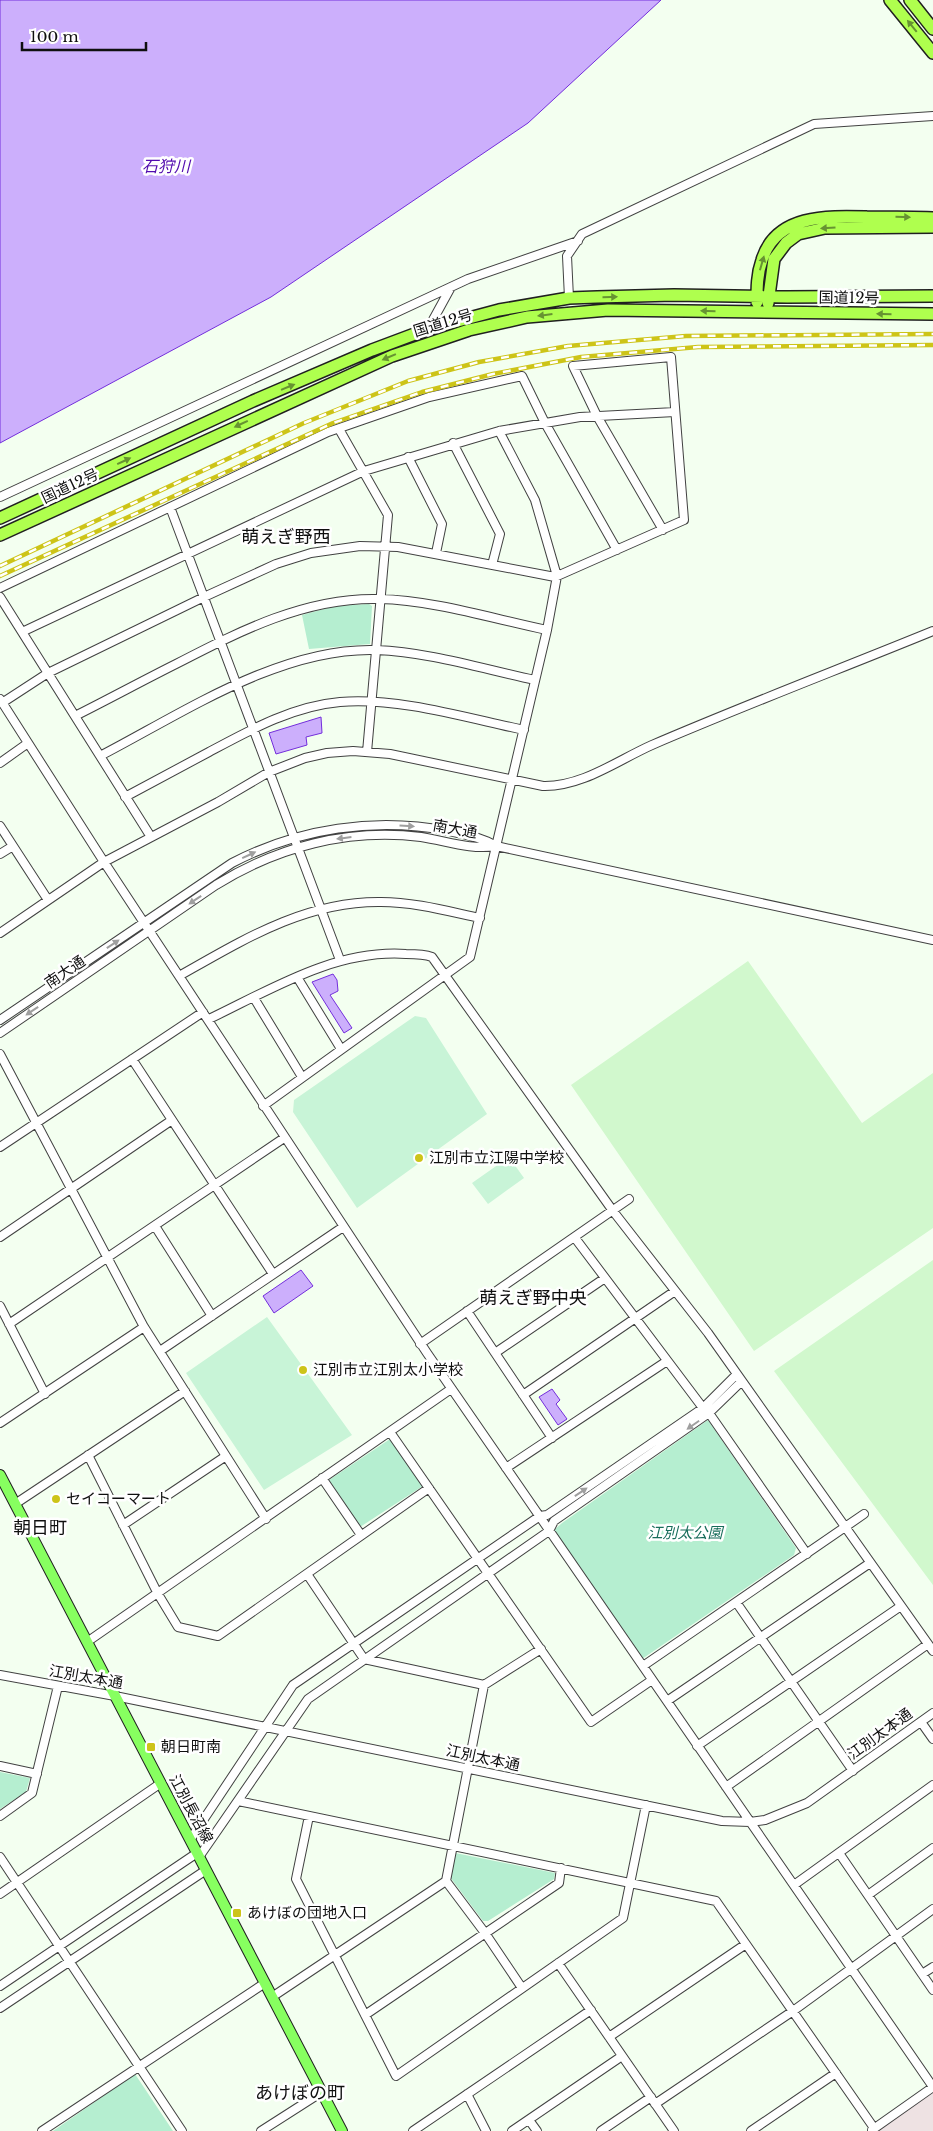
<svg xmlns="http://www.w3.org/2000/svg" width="933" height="2131" font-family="'Libre Baskerville','Noto Sans JP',serif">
<rect width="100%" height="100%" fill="#f3fff0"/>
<!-- industrial -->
<path fill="#eee2e3" d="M933,2087v44h-56z"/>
<!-- farmland -->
<path fill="#d1f8cd" d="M748,961l114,162 71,-50v155l-179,123 -183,-266z
M933,1260v325l-159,-214z"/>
<!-- green -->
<path fill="#b5eed0" d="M369,604l3,2 -2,38 -61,5 -7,-34 33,-9z
M708,1420l88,128 -2,7 -152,104 -88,-129 8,-7z
M390,1439l33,47 -63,41 -31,-47z
M0,1772l30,6 -4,14 -26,17z
M455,1853l100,20 -1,6 -66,42h-5l-33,-44z
M135,2074l38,57h-120z"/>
<!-- pitch -->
<path fill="#c8f4d7" d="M415,1016l11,2 61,96 -130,94 -64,-96 1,-12z
M509,1157l15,21 -36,26 -16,-21z
M267,1317l85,118 -88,55 -78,-117z"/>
<!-- water -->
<path fill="#ccaffc" stroke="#732edb" d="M0,0h661l-133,123 -257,174 -271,146z
M321,717l1,16 -16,4 1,8 -31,9 -7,-21z
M333,974l4,6 1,11 -8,4 22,33 -8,5 -32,-51z
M301,1270l12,16 -39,27 -11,-17z
M552,1389l8,11 -4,4 11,15 -9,6 -19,-28z"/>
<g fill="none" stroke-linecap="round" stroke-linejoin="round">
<defs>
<path id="minor" d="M569,298l-2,-42 15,-22 232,-110 119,-8
M428,329l23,-42
M339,429l49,86 -21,237
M453,443l47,91 -8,31
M408,457l34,67 -6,29
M0,497l468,-218 110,-38
M170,507l170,453
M0,588l328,-156 101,-35 93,-21 23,47 72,127
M0,597l151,240
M22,632l342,-161 135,-40 81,-14 95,-5
M0,699l104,163 323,491 506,734
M2,703l46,-30 156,-76 72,-33 35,-11 49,-7 38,1 157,30 129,-57 -13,-163 -98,9 24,50 66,114
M75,716c34,-17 67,-35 101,-52 64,-33 130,-67 203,-65 54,1 115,20 168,31
M100,756c83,-43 180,-109 276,-106 53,2 107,19 159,30
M0,763l28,-20
M125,797c28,-15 56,-30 84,-45 41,-22 84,-46 131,-50 58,-5 127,16 184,28
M0,826l48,74
M0,854l13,-8
M0,933l104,-71 114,-60 51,-30 36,-14 22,-5 26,-2 37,3 153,32c39,1 75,-26 109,-41 93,-40 188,-76 281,-114
M179,976c64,-36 126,-75 202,-74 33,0 66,9 99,16
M297,977l44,72
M254,998l48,79
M209,1019c61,-29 126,-70 197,-65 8,0 18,0 26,3l181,254 95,122 225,318
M0,1020l232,-157c67,-35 143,-46 217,-32 17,4 32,6 47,15l437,94
M0,1033l216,-148c61,-38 132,-57 205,-48 26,4 49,13 75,9
M0,1054l144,273 122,192
M132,1059l141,215
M263,1106l207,-149 77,-327 10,-54 -22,-76 -36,-69
M0,1147l203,-135
M155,1226l57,90
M0,1237l172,-117
M575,1238l128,170 6,5 98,141
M0,1306l45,88
M467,1311l85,127
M9,1324l275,-186
M420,1344l209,-145
M160,1351l183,-124
M495,1353l110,-75
M523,1395l152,-104
M0,1423l144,-96
M390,1432l201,290 61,-42
M88,1455l70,139 20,33 40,9 211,-148
M506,1468l161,-107
M322,1478l39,57
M15,1504l170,-113
M123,1525l103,-69
M307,1574l57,85 120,26 57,-36
M736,1602l117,169
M87,1642l364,-253
M643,1666l221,-152
M0,1675l115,21 607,125 28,1 15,-2 42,-17 126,-90
M667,1701l203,-138
M921,1722l12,17
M697,1746l204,-140
M0,1766l37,8
M726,1787l202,-143
M238,1801l478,100 158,227
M0,1816l32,-23 26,-107
M309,1816l-13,63 100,197 227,-158 23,-113
M190,1840l103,-155 247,-169 7,-1 156,-107 34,-34
M839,1853l94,137
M0,1857l182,274
M199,1857l109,-158 241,-168 5,-10 155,-108 33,-32
M446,1881l39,52 37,55
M794,1885l139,-100
M0,1894l161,-111
M868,1895l65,-47
M558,1963l116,168
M922,1974l11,-7
M0,1986l197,-133
M272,1997l174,-116 38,-196
M0,2008l206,-138
M365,2015l194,-132 2,-15
M609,2037l137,-93
M467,2094l19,37
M655,2104l138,-93 140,-102
M529,2120l8,11
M872,2130l61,-43
M42,2131l223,-148
M261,2131l61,-39
M413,2131l178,-121
M512,2131l110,-75
M601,2131l50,-34
M751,2131l85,-58"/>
<path id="major" d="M0,1475l342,656"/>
<path id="highway" d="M890,0l43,53
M910,0l23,29
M757,302c0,-14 0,-28 5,-42 14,-46 66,-44 105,-43 22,0 44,0 66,1
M768,303l6,-44 12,-16 12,-9 27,-6 108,-1
M0,518l253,-117 119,-51 56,-21 71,-19 70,-12 28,-1 77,-2 113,2 146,-1
M0,535l392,-179 77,-26 58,-13 81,-7 325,4"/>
</defs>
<!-- minor casing -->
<use href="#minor" stroke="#424242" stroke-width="10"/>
<!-- major casing -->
<use href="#major" stroke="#202020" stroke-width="12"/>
<!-- highway casing -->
<use href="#highway" stroke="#202020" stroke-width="14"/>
<!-- minor -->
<use href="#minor" stroke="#fff" stroke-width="8"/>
<!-- major -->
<use href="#major" stroke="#87ff60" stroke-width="10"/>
<!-- highway -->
<use href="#highway" stroke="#afff4e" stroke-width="11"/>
<defs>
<path id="rail" d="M0,566l304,-143 104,-42 71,-19 89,-16 118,-10 247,-2
M0,576l333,-153 89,-31 71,-18 88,-17 117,-10 235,-2"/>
</defs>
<!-- rail casing -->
<use href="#rail" stroke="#cdc418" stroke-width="4.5"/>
<!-- rail -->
<use href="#rail" stroke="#fff" stroke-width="2.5" stroke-dasharray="8" stroke-linecap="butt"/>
</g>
<!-- one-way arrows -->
<defs><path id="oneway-solid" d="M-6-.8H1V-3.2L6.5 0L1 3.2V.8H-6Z" transform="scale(1.25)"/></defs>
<g fill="#679332">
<use href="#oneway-solid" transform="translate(912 26) rotate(-129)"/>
<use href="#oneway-solid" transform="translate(903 217) rotate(1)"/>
<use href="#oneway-solid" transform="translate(828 228) rotate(176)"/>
<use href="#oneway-solid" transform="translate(762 263) rotate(-74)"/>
<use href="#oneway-solid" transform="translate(610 297) rotate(-1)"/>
<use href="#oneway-solid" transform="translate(708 311) rotate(-179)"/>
<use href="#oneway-solid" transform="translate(884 314) rotate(-179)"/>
<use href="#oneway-solid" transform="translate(545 315) rotate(173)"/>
<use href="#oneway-solid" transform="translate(389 357) rotate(157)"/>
<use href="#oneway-solid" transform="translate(288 387) rotate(-22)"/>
<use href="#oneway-solid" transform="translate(241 424) rotate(155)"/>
<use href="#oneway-solid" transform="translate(124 461) rotate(-25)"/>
</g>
<g fill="#9f9f9f">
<use href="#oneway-solid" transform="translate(407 826) rotate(4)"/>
<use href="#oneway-solid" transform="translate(344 838) rotate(173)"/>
<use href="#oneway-solid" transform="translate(249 855) rotate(-25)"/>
<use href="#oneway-solid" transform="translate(195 900) rotate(146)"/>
<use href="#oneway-solid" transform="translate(113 944) rotate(-34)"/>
<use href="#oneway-solid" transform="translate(32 1011) rotate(146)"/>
<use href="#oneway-solid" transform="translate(693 1425) rotate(145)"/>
<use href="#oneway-solid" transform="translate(581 1492) rotate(-34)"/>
</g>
<!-- markers -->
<g fill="#cdc418" stroke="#fff" stroke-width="2">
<circle cx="419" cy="1158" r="5"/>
<circle cx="303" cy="1370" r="5"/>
<circle cx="56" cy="1499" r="5"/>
<rect x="146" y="1742" width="10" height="10" rx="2.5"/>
<rect x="232" y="1908" width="10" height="10" rx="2.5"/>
</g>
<g text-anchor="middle" stroke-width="5" stroke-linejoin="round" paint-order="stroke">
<!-- street labels -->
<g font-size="15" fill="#0f0f0f" stroke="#fff">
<text transform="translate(849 298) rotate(1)" y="5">国道12号</text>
<text transform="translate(443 323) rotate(-17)" y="5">国道12号</text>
<text transform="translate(70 486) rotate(-25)" y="5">国道12号</text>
<text transform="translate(455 829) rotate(10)" y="5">南大通</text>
<text transform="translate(65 972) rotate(-34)" y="5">南大通</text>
<text transform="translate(86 1677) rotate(10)" y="5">江別太本通</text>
<text transform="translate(880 1734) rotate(-36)" y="5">江別太本通</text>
<text transform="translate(483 1758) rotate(12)" y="5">江別太本通</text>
<text transform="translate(191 1809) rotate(62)" y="5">江別長沼線</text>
</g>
<!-- poi labels -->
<g font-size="15" fill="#0f0f0f" stroke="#fff" text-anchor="start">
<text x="429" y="1163">江別市立江陽中学校</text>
<text x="313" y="1375">江別市立江別太小学校</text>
<text x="66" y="1504">セイコーマート</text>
<text x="161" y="1752">朝日町南</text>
<text x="247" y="1918">あけぼの団地入口</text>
</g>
<!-- park labels -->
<g font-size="15" font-style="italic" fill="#186d5b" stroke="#fff">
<text x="685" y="1538">江別太公園</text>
</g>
<!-- water labels -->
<g font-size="16" font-style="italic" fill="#510aae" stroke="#fff">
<text x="166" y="172">石狩川</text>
</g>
<!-- quarter labels -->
<g font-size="18" fill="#0f0f0f" stroke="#fff">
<text x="286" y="543">萌えぎ野西</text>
<text x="533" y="1304">萌えぎ野中央</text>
<text x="40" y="1534">朝日町</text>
<text x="300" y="2099">あけぼの町</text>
</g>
</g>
<!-- scale -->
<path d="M22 42v8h124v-8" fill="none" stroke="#0f0f0f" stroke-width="2.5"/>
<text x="30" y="42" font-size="15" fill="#0f0f0f" stroke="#ffffff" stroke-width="4" paint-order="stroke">100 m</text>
</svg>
